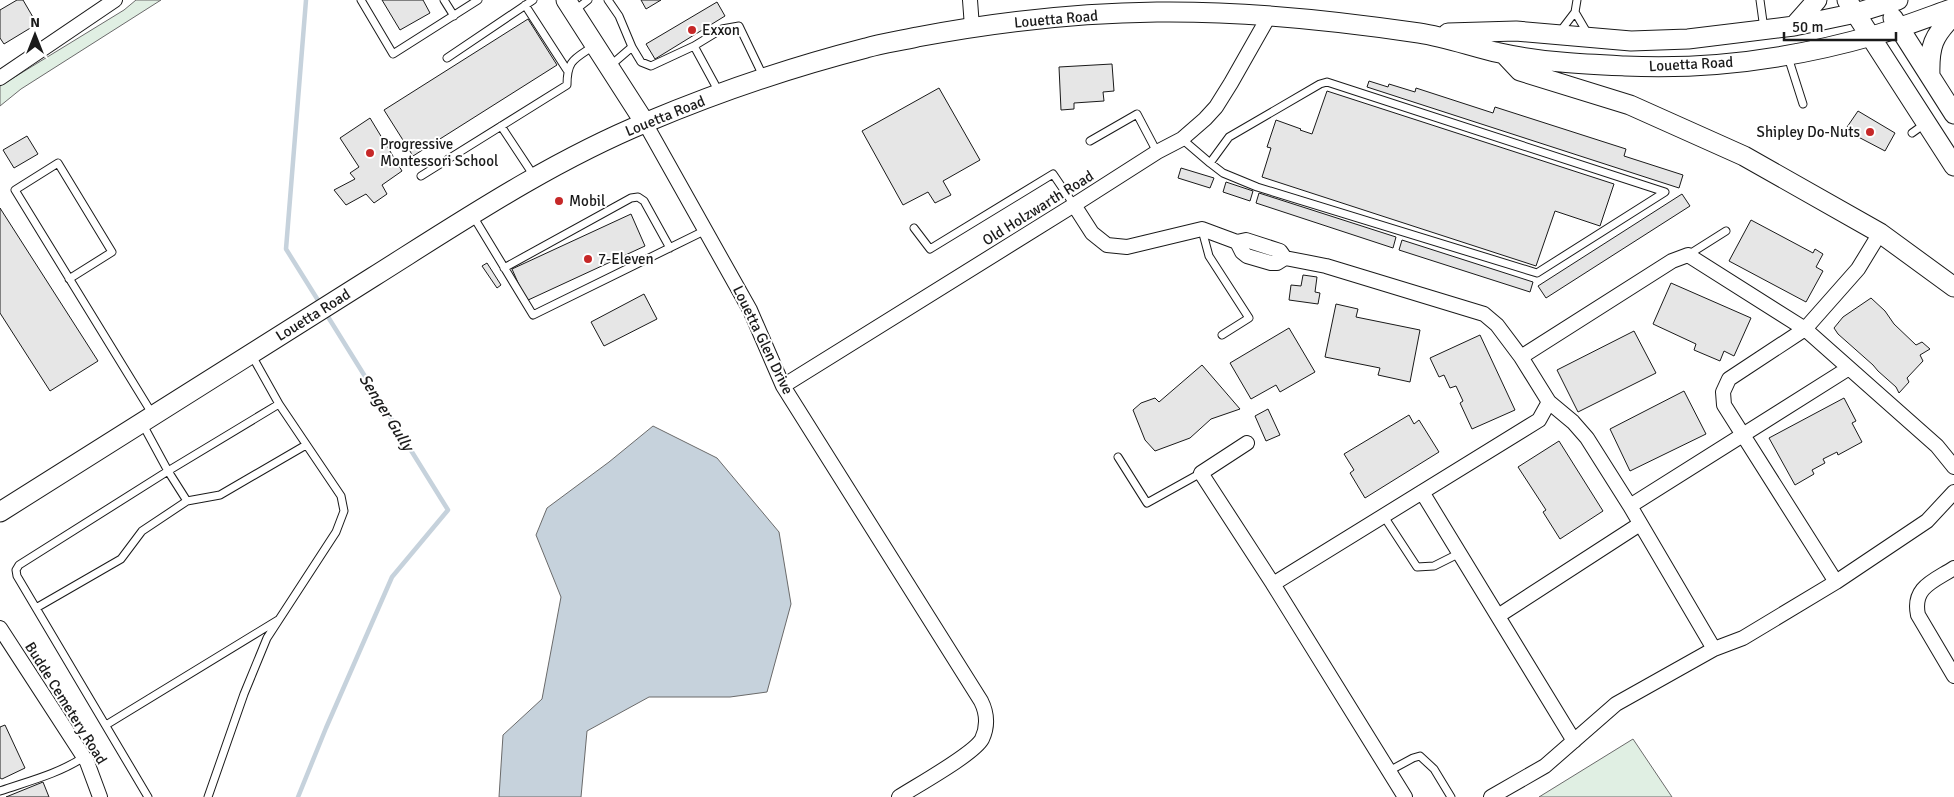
<svg xmlns="http://www.w3.org/2000/svg" width="1954" height="797" font-family="Signika,sans-serif">
<rect width="100%" height="100%" fill="#fff"/>
<!-- green -->
<path fill="#e0efe3" stroke="#6a6a6a" d="M136,0h25l-140,89 -21,17v-20l124,-76z
M1633,739l39,58h-133z"/>
<!-- water -->
<path fill="#c6d2dc" stroke="#6a6a6a" d="M653,426l64,32 62,74 12,72 -24,88 -37,5h-81l-62,34 -6,66h-82l4,-62 39,-36 19,-102 -25,-62 11,-27 62,-46z"/>
<g fill="none" stroke-linecap="round" stroke-linejoin="round">
<!-- stream -->
<path stroke="#c6d2dc" stroke-width="4.5" d="M306,0l-20,249 35,56
M298,797l28,-69 66,-151 56,-67 -123,-198"/>
</g>
<!-- building -->
<path fill="#e6e6e6" stroke="#1a1a1a" d="M17,0h6l14,24 -33,20 -4,-6v-28z
M382,0h41l7,13 -30,17z
M641,0h20l-15,9z
M717,2l8,14 -70,43 -9,-15z
M528,19l29,46 -144,91 -29,-46z
M1112,64l2,27 -11,1 1,9 -30,2v6l-13,1 -2,-43z
M1369,81l19,6 1,-3 26,8 1,-4 77,25 2,-6 131,42 -2,7 59,19 -4,13 -312,-101z
M939,88l41,72 -37,21 8,14 -16,8 -7,-11 -25,13 -41,-74z
M1327,91l287,93 -14,42 -45,-15 -19,55 -274,-89 9,-29 -4,-1 9,-27 25,9 -1,1 12,4z
M1858,111l37,22 -10,18 -40,-21z
M370,118l32,53 -20,14 5,9 -13,9 -8,-9 -20,11 -12,-15 21,-11 -5,-6 9,-6 -19,-29z
M27,136l11,18 -24,14 -11,-18z
M1181,168l33,10 -4,10 -32,-10z
M1226,182l27,9 -3,10 -27,-9z
M1259,193l137,44 -3,11 -137,-45z
M1682,194l8,12 -144,92 -8,-12z
M0,208l98,153 -48,30 -50,-78z
M631,214l14,32 -119,55 -14,-32z
M1751,220l62,33 2,-4 8,5 -7,13 7,4 -17,31 -77,-41z
M1402,240l131,42 -3,10 -131,-42z
M487,263l14,22 -4,3 -15,-22z
M1303,275l14,2 -2,15 5,1 -2,11 -29,-4 2,-15 10,1z
M1671,283l80,35 -17,38 -10,-5 -4,10 -26,-11 2,-6 -43,-20z
M644,294l13,25 -53,27 -13,-24z
M1871,298l14,13 9,13 22,21 6,-3 8,7 -10,6 3,6 -16,17 2,4 -10,11 -3,-6 -18,-16 -5,-6 -35,-31 -4,-6 9,-11z
M1336,304l22,5 -2,8 64,13 -10,52 -32,-7 2,-7 -55,-11z
M1289,328l26,44 -35,20 -4,-7 -25,14 -21,-36z
M1634,331l22,42 -78,39 -21,-42z
M1480,335l35,75 -43,19 -12,-26 3,-2 -7,-15 -6,2 -6,-13 -5,2 -9,-19z
M1202,365l38,44 -29,10 -21,19 -35,13 -10,-11 -12,-30 8,-7 14,-5 4,4z
M1684,391l22,43 -76,37 -20,-42z
M1844,398l12,23 -4,2 10,19 -24,13 -1,-3 -14,7 2,4 -13,7 2,4 -19,11 -26,-47z
M1268,409l12,26 -14,6 -11,-25z
M1409,415l5,9 5,-4 20,32 -74,46 -15,-25 4,-3 -10,-16z
M1559,441l44,70 -43,28 -17,-27 3,-2 -28,-43z
M5,725l20,43 -23,11 -2,-1v-51z
M43,782l6,15h-43z"/>
<g fill="none" stroke-linecap="round" stroke-linejoin="round">
<defs>
<path id="lane" d="M361,0l32,54 85,-54
M444,0l10,16
M608,0l11,16 13,31 -22,19
M1760,0l4,29
M525,5l42,65
M574,11l14,-11
M1575,12l14,24
M1559,33l16,-21 2,-12
M632,47l9,15 10,4 43,-20
M1788,57l15,47
M447,58l86,-58
M719,92l-25,-46 28,-17 17,-3 25,52
M501,126l33,50
M1912,133l14,-10
M1182,139l28,24 19,-26 91,-53 7,-2 338,110 -128,81 -280,-86 -34,-14 -13,-10
M1090,141l47,-27 20,38
M421,176l146,-91c0,-26 8,-26 28,-40
M473,216l60,99 173,-85
M914,228l16,21 123,-75 21,31
M1202,230l7,26 40,62 -27,17
M1688,255l38,-24
M504,268l127,-70 7,-1 6,4 26,47
M69,279l43,-27 -54,-89 -43,27 138,225
M142,423l26,48 111,-67 -28,-50
M1118,457l29,46 54,-30
M187,501l33,-6 86,-50
M1383,515l34,52 17,-1 26,-13
M36,608l85,-49 21,-28 45,-30 -19,-30 -149,94 -3,5 1,6 131,221
M106,725l172,-105
M1389,771l24,-13 7,-2 14,13 17,28
M0,791c29,-10 58,-17 84,-34
M208,797l36,-103 23,-56 69,-106 8,-21 -3,-15 -62,-92"/>
<path id="street" d="M970,0l2,27
M0,78l115,-78
M645,123l105,187 33,76 198,315c6,12 7,25 1,38 -8,15 -66,47 -83,58
M1074,205l18,28 15,12 20,2 75,-18 35,13 9,-2 34,11 5,7
M1880,233l-22,36 -53,60 132,117 17,21
M1237,242l5,10 5,4 24,7h6l8,-5 41,8 158,48 13,11 24,32 28,45 24,20 14,16 43,68 84,143 29,-11 93,-56 91,-61 27,-29
M1521,357l151,-96 16,-6 117,74 -76,50 -6,13 1,13 112,177
M783,386l291,-181 83,-53 25,-13 23,-20 11,-12 15,-24 38,-67
M1247,443l-46,30 72,111
M1422,492l152,249
M1630,506l219,-138
M1954,568c-20,13 -42,19 -36,47l36,61
M1498,616l142,-92
M0,628l87,134 13,35
M1405,797l-132,-213 266,-164 10,-18
M1491,797l54,-31 71,-62 98,-55"/>
<path id="secondary" d="M566,0l79,123
M1847,0l107,166
M1893,18l61,96
M1794,26l23,-26
M1448,33l68,-2 115,10 57,-2 106,-13 62,-13 42,-13
M1504,54l16,17 110,34 114,51 136,77 74,54
M1930,76c-1,-30 3,-40 24,-61
M0,512c124,-78 248,-157 373,-235 89,-56 177,-115 274,-155 71,-30 145,-55 219,-74 17,-5 34,-7 51,-11 79,-15 160,-24 240,-25 87,-1 175,8 262,21 27,4 54,14 81,20 40,9 84,11 125,13 83,4 170,-8 250,-31 26,-7 53,-18 79,-27"/>
</defs>
<!-- lane casing -->
<use href="#lane" stroke="#1a1a1a" stroke-width="9"/>
<!-- street casing -->
<use href="#street" stroke="#1a1a1a" stroke-width="16"/>
<!-- secondary casing -->
<use href="#secondary" stroke="#1a1a1a" stroke-width="21"/>
<!-- lane -->
<use href="#lane" stroke="#fff" stroke-width="7"/>
<!-- street -->
<use href="#street" stroke="#fff" stroke-width="14"/>
<!-- secondary -->
<use href="#secondary" stroke="#fff" stroke-width="19"/>
</g>
<!-- markers -->
<g fill="#c62828" stroke="#fff" stroke-width="2">
<circle cx="692" cy="30" r="5"/>
<circle cx="1870" cy="132" r="5"/>
<circle cx="370" cy="153" r="5"/>
<circle cx="559" cy="201" r="5"/>
<circle cx="588" cy="259" r="5"/>
</g>
<g text-anchor="middle" stroke-width="4" stroke-linejoin="round" paint-order="stroke">
<!-- street labels -->
<g font-size="15" fill="#1a1a1a" stroke="#fff">
<text transform="translate(1056 19) rotate(-5)" y="5">Louetta Road</text>
<text transform="translate(1691 64) rotate(-3)" y="5">Louetta Road</text>
<text transform="translate(665 116) rotate(-22)" y="5">Louetta Road</text>
<text transform="translate(1038 208) rotate(-32)" y="5">Old Holzwarth Road</text>
<text transform="translate(313 315) rotate(-32)" y="5">Louetta Road</text>
<text transform="translate(763 340) rotate(64)" y="5">Louetta Glen Drive</text>
<text transform="translate(66 703) rotate(58)" y="5">Budde Cemetery Road</text>
</g>
<!-- poi labels -->
<g font-size="15" fill="#1a1a1a" stroke="#fff" text-anchor="start">
<text x="702" y="35">Exxon</text>
<text x="1860" y="137" text-anchor="end">Shipley Do-Nuts</text>
<text x="380" y="149">Progressive<tspan x="380" dy="17">Montessori School</tspan></text>
<text x="569" y="206">Mobil</text>
<text x="598" y="264">7-Eleven</text>
</g>
<!-- water labels -->
<g font-size="16" font-style="italic" fill="#1a1a1a" stroke="#fff">
<text transform="translate(387 412) rotate(58)" y="6">Senger Gully</text>
</g>
</g>
<!-- north arrow -->
<g transform="translate(35 35)" stroke="#ffffff" stroke-width="4" paint-order="stroke">
<path d="M0-4L9 19L0 12L-9 19Z" fill="#1a1a1a"/>
<text y="-8" font-size="14" font-weight="bold" text-anchor="middle" fill="#1a1a1a">N</text>
</g>
<!-- scale -->
<path d="M1784 32v8h112v-8" fill="none" stroke="#1a1a1a" stroke-width="2.5"/>
<text x="1792" y="32" font-size="15" fill="#1a1a1a" stroke="#ffffff" stroke-width="4" paint-order="stroke">50 m</text>
</svg>
